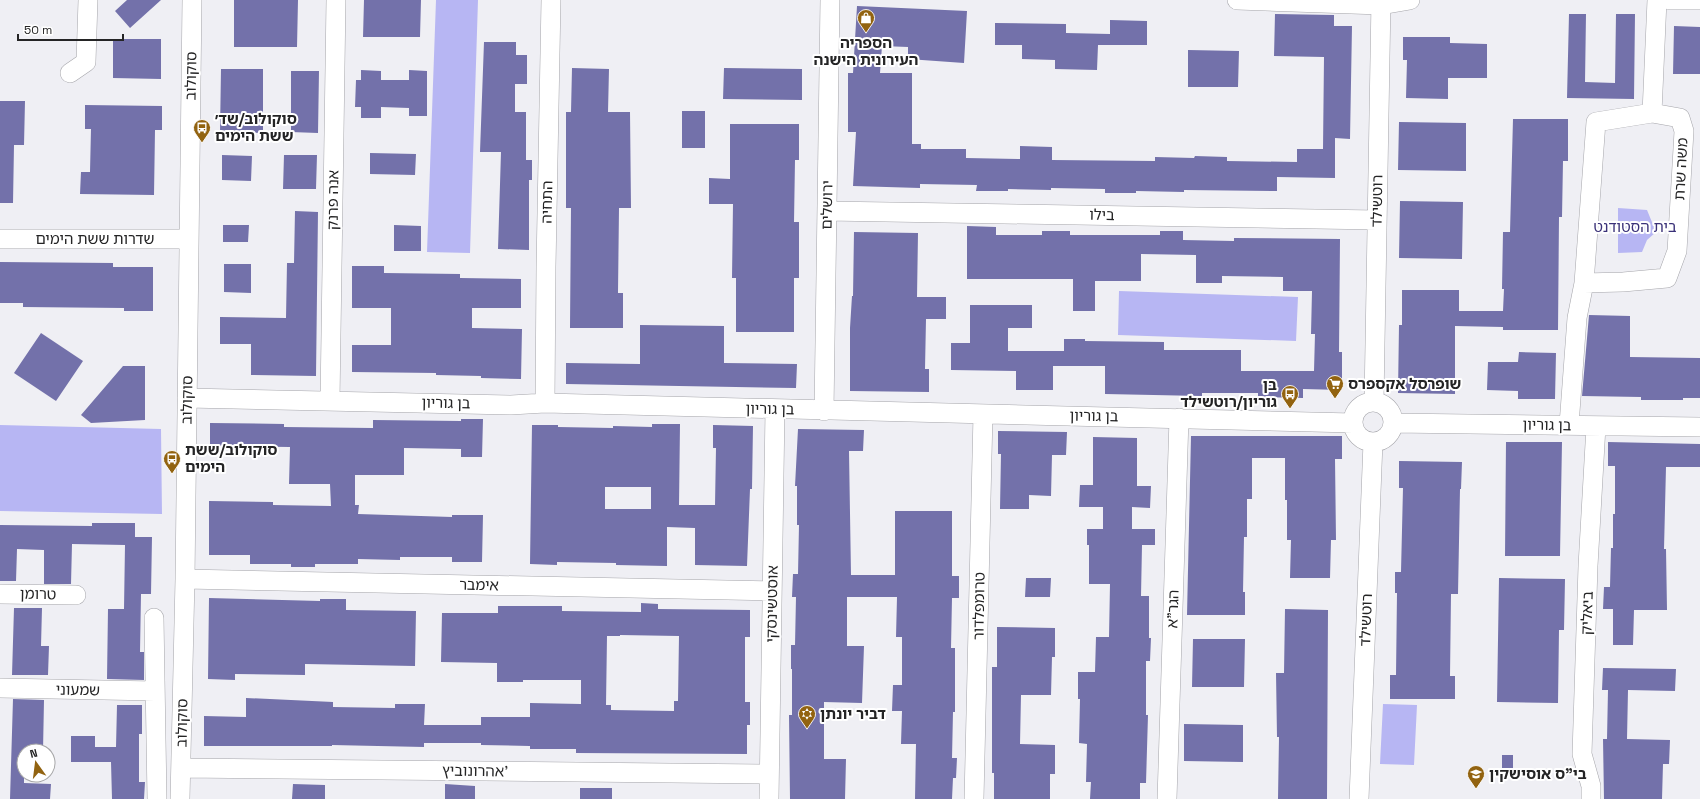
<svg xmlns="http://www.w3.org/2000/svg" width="1700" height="799" font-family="'Space Grotesk','Noto Sans Hebrew',sans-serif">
<rect width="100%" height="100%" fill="#efeff4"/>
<!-- green -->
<path fill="#b7b6f3" d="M436,0h42l-8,253 -43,-1z
M1618,208l29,2 9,22 -9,8 -5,12 -24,1z
M1119,291l179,6 -2,44 -178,-6z
M0,425l161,4 1,85 -162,-3z
M1383,704l34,1 -3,60 -34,-1z"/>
<!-- building -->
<path fill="#7371aa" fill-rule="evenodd" d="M127,0h34l-31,28 -15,-17z
M234,0h64l-1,47h-63z
M364,0h57l-1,37h-57z
M857,6l110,5 -3,52 -56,-4v-12l-26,-1 -2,27h32v71h9v5h45v9l54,1v-13l32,1v13l103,1v-4l39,1 1,-2 32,1v4l70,1v-13h26l1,-92 -50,-1 1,-42 59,1v11h18l-2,113 -15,-1v40l-58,-1v14l-93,-1v2l-48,-1v2h-31v-4l-54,-1v2l-43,-1v2h-32l1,-6 -57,-1v4l-67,-2 3,-54h-8v-59h5z
M1569,14h17l-1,68 30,1 1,-69h19l-1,85 -67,-1z
M1110,20l37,1v24h-49l-1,25 -42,-1v-9l-33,-1v-14h-27v-22l71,1v9l44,1z
M1674,26l26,1v47h-27z
M1403,37h47v6l37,1v34h-39v21l-42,-1 1,-38h-4z
M113,39h48v40l-48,-1z
M484,42h32v13h11v29h-12v28h11v48h6v20h-3v70l-31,-1 3,-97h-21z
M1188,50l51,1 -1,36h-50z
M572,68l37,1 -1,43h22l1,96h-12l-1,85h5v35h-53l1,-120h-5v-96h5z
M724,68l78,1v31l-79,-1z
M221,69h42v64l-43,-1z
M361,70l20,1v9h28v-10l18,1v45h-18v-8l-28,-1v11h-20v-11h-6l1,-27h5z
M291,71h28l-1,62 -27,-1z
M0,101h25l-1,44h-10l-1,58h-13z
M85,105l77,1v24h-7l-1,65 -74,-1 1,-22h9l1,-43h-6z
M682,111h23v37h-23z
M1513,119h55v42h-5l-1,56h-3l-1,113h-55v-3l-48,-1v68l-57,-1 1,-68h3v-35h57v21h44l1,-22h-2l1,-57h7z
M1399,122l67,1v48l-68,-1z
M730,124h69v36h-4l-1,62h5v56h-5v54h-58v-54h-4l1,-74h-24v-26l21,1z
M370,153l46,1 -1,21 -45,-1z
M222,155l30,1 -1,25 -29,-1z
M284,155h33l-1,34h-33z
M1400,201l63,1 -1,57 -63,-1z
M295,211l23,1 -2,164 -65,-1v-31h-31v-27l66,1 1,-55h7z
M223,225h26l-1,17h-25z
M394,225l27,1v25h-27z
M967,226l29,1v8h46v-4h28v4h90v-4h23v9l51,1v-3l106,1 -1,113h3v38l-39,-1v9l-45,-1v-4h-56v3l-97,-2v-28h-52v24h-37v-19l-65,-1v-27h19v-38h62v23h-24v23h56v-12h21v2l79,1v8h77v21h73l1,-37h-4l1,-43h-29v-14l-61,-1v7h-26v-28l-55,-1v27h-46v30h-22v-32h-106z
M854,232l64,1 -1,64h29v22h-20l-1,50h4v23l-79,-1v-63l2,-32h1z
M0,262l113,1v4h40v44h-29v-3l-101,-1v-4h-23z
M224,264h27v29l-27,-1z
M352,266h32v7l76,1v4l61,1v29h-49v20l50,1 -1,50 -40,-1v-2l-45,-1v-2l-84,-1v-27h39v-37h-39z
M1589,315l41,1v41l70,1v40h-17v2h-42v-3l-59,-1z
M640,325l84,1v37l73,1 -1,24 -230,-4v-21l74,1z
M41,333l42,28 -27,40 -42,-28z
M1519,352l37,1 -1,46h-37v-8l-31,-1 1,-28h30z
M123,366h22v54l-54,3 -10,-8z
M461,419h22l-1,38h-21v-8l-57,-1v27h-49v30h4l-1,9 94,3v-2h31l-1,47h-30v-5h-52v3l-42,-1v5h-43v3h-24v-3h-41v-9h-41v-54l64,1v3l58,1 -1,-22h-41l1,-37 -80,-1v-23l74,1v3l89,1v-8l88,1z
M652,424h28l-1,81h36l1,-57h-3v-23l40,1 -1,63h-2l-3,77 -52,-1v-37l-28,-1v39l-51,-1v-2l-59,-1v3l-27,-1 2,-139h26v2l55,1v-2l39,1zM605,487h46v22h-46z
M798,429l66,1 -1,21h-14l2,124h44v-64h57v65h7v22h-7l-1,50h4v64h-2l-1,46h5l-1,20h-3l-1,21h-37l1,-55h-15l1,-33h-10l1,-26h9v-48h-6l1,-40h-50v49h17l-2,57 -38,-1v57h22l-1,40h-55l-1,-84h3v-46h-1v-24h4l1,-48h-4l1,-23h5l1,-49h-2v-39h-2z
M998,431l69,1 -1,23h-14l-1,41 -22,-1v14h-29l1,-55h-3z
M1191,436h151v23h-7l1,81h-5l-1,38h-40l1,-38h-4v-40h-2v-42h-33v41h-5v38h-3l-1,55h2v23h-58z
M1093,437l44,1v48h14l-1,22 -18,-1v22h23v16h-13l-1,51h8v42h2l-1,23h-4v54h2l-2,68h-6v16h-50l1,-17h-5l1,-38 -8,-1 1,-44h-2v-27h17l1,-35h13l1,-53h-21v-39h-2v-16h16v-22h-24l1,-22h13z
M1506,442h56l-2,114h-55z
M1608,442l92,2v23h-34l-2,82h2l1,61h-33l-1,35h-20v-36h-10l1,-22h6l1,-39h2v-34h2v-48h-7z
M1399,461l63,1 -1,27h-1l-2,105h-7l-1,82h5v23h-65v-24h6l1,-82h-2v-21h6l2,-84h-4z
M92,523h43v14h17l-1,57h-10l-1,58h4v28l-37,-1 1,-70h16l1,-64 -53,-1 -1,40h-27v-34l-27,-1 -1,32h-16v-56l92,1z
M1026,578h25l-1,19h-25z
M1499,578l66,1 -1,51h-5l-1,73 -61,-1z
M209,598l111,3v-2h26v11l70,1 -1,55 -110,-2v11l-70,-1v6l-27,-1z
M641,603l17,1v5l92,1v27h-5v65h5v23h-3v29l-171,-1v-4h-46v-3l-49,-1v-2h-57v4l-92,-2v1h-128v-30l42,1v-19l87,4v5l62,1v-4h30l-1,21h57v-8h49v-14l51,1v-24h-58v2h-26v-19l-56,-1 1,-49h56v-7h64v5l79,1zM620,635l59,1 -1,65h-4v10l-63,-1v-5h-5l1,-69h13z
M14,608h28l-1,38h8l-1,29h-36z
M1285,609l43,1 -1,189h-49l1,-62h-2l-1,-64h8z
M997,627l58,1v29h-3l-1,38h-30l-1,49 35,1v29h-5v25h-56v-26h-2v-106h5z
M1193,639h52l-1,48h-52z
M1603,668l73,1 -1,22 -47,-1 -1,49 43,1 -1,24h-6l-1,35h-58l-1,-60h4l1,-49h-6z
M13,699l31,1 -1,51h-19v32l27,1 -1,15h-40z
M117,705h25v29h-3v48h6l-1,17h-32l-1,-37h-40v-26h24v11h21z
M1184,724l59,1v37l-59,-1z
M1502,755h11v17h-11z
M293,784l32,1v14h-33z
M445,784l30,2v13h-30z
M580,788h32v11h-32z"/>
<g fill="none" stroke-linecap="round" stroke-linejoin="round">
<defs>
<path id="minor" d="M1237,0l144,5 29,-5
M1670,0h30
M70,73l16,-11 2,-62
M1652,113l5,-113
M827,211l550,9
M0,239h189
M187,398l324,7 34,-2 808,20
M330,401l6,-401
M1374,401l7,-401
M1353 422a20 20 0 1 1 40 0a20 20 0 1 1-40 0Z
M545,403l1,-136 5,-267
M824,411l6,-411
M1393,423l307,4
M1569,425l8,-107 7,-35 12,-161 56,-9 28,5 4,13 -7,120 -10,27 -44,4 -39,1
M185,579l587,12
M0,594l76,1
M154,618l3,181
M0,688l155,3
M181,768l588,6
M180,799l5,-220 7,-579
M769,799l6,-389
M974,799l9,-385
M1167,799l12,-381
M1359,799l14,-357
M1591,799v-13l-9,-32 6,-188 8,-140"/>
</defs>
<!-- minor casing -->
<use href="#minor" stroke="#a5a5aa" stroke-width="20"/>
<!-- minor -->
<use href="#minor" stroke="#fff" stroke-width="19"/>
</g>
<!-- icons -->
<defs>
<symbol id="shop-pin" viewBox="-11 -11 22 30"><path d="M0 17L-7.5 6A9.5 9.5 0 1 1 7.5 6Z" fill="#926310" stroke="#fff"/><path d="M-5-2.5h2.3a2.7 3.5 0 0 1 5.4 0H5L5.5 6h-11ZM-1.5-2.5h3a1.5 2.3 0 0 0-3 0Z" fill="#fff"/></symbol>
<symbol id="bus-pin" viewBox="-11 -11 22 30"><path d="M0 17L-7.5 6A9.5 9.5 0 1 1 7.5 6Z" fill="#926310" stroke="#fff"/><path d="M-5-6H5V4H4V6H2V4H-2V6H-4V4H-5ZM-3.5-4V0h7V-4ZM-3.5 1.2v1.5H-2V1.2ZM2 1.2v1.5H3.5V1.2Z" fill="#fff"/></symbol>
<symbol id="supermarket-pin" viewBox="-11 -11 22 30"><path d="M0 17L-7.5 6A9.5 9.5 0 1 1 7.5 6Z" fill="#926310" stroke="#fff"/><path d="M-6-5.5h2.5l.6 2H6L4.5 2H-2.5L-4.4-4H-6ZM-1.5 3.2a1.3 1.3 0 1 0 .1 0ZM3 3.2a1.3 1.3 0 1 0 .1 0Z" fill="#fff"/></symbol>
<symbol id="synagogue-pin" viewBox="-11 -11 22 30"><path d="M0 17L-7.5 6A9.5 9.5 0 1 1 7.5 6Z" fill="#926310" stroke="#fff"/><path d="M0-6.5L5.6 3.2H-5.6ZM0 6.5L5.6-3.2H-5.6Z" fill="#fff"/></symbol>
<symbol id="school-pin" viewBox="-11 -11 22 30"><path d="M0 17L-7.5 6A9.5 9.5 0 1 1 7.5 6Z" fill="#926310" stroke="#fff"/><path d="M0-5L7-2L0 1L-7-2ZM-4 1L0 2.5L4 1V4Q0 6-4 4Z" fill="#fff"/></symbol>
</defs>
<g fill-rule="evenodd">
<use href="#shop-pin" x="856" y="8" width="20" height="27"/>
<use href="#bus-pin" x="192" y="118" width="20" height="27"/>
<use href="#supermarket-pin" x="1325" y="374" width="20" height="27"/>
<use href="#bus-pin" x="1280" y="384" width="20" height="27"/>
<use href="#bus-pin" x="162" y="449" width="20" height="27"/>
<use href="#synagogue-pin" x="797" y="704" width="20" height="27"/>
<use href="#school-pin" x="1466" y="764" width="20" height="27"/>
</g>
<g text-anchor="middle" stroke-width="4" stroke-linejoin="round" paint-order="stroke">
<!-- poi labels -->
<g font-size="15" font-weight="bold" fill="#242425" stroke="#fff" text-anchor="start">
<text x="866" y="48" text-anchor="middle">הספריה<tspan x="866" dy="17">העירונית הישנה</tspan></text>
<text x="215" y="124">סוקולוב/שד׳<tspan x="215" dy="17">ששת הימים</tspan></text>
<text x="1348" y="389">שופרסל אקספרס</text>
<text x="1277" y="390" text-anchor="end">בן<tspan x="1277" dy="17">גוריון/רוטשילד</tspan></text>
<text x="185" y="455">סוקולוב/ששת<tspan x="185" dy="17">הימים</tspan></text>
<text x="820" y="719">דביר יונתן</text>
<text x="1489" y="779">בי"ס אוסישקין</text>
</g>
<!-- street labels -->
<g font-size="15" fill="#242425" stroke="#fff">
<text transform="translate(191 76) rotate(-89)" y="5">סוקולוב</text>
<text transform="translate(1681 169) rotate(-87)" y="5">משה שרת</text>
<text transform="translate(333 200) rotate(-89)" y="5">אנה פרנק</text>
<text transform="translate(1377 201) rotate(-89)" y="5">רוטשילד</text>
<text transform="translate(547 202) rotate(-89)" y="5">התחיה</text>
<text transform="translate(827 205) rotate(-89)" y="5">ירושלים</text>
<text transform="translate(1102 215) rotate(1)" y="5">בילו</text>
<text x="95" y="244">שדרות ששת הימים</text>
<text transform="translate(187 400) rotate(-89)" y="5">סוקולוב</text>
<text transform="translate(446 403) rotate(1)" y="5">בן גוריון</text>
<text transform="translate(770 409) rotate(1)" y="5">בן גוריון</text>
<text transform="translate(1094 416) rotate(1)" y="5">בן גוריון</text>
<text transform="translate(1547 425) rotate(1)" y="5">בן גוריון</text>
<text transform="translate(479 585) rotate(1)" y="5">אימבר</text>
<text transform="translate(38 594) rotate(1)" y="5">טרומן</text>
<text transform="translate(772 604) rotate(-89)" y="5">אוסטשינסקי</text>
<text transform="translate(979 606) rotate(-89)" y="5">טרומפלדור</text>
<text transform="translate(1173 609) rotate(-88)" y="5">הגר"א</text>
<text transform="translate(1587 613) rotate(-88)" y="5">ביאליק</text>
<text transform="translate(1366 620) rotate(-88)" y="5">רוטשילד</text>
<text transform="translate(78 690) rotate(1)" y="5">שמעוני</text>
<text transform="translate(182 723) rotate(-89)" y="5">סוקולוב</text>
<text transform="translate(475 771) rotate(1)" y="5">אהרונוביץ'</text>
</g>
<!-- park labels -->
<g font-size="15" fill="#3a3178" stroke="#fff">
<text x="1635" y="232">בית הסטודנט</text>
</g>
</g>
<!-- north arrow -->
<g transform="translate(36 763) rotate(346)"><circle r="19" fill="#ffffff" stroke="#a7a7a8"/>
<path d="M0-3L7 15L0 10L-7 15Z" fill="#926310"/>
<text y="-6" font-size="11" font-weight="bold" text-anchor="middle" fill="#242425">N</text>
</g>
<!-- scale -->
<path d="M18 34v6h105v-6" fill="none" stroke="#242425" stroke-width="2"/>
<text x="24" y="34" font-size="12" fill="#242425" stroke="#ffffff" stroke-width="3" paint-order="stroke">50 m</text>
</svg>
